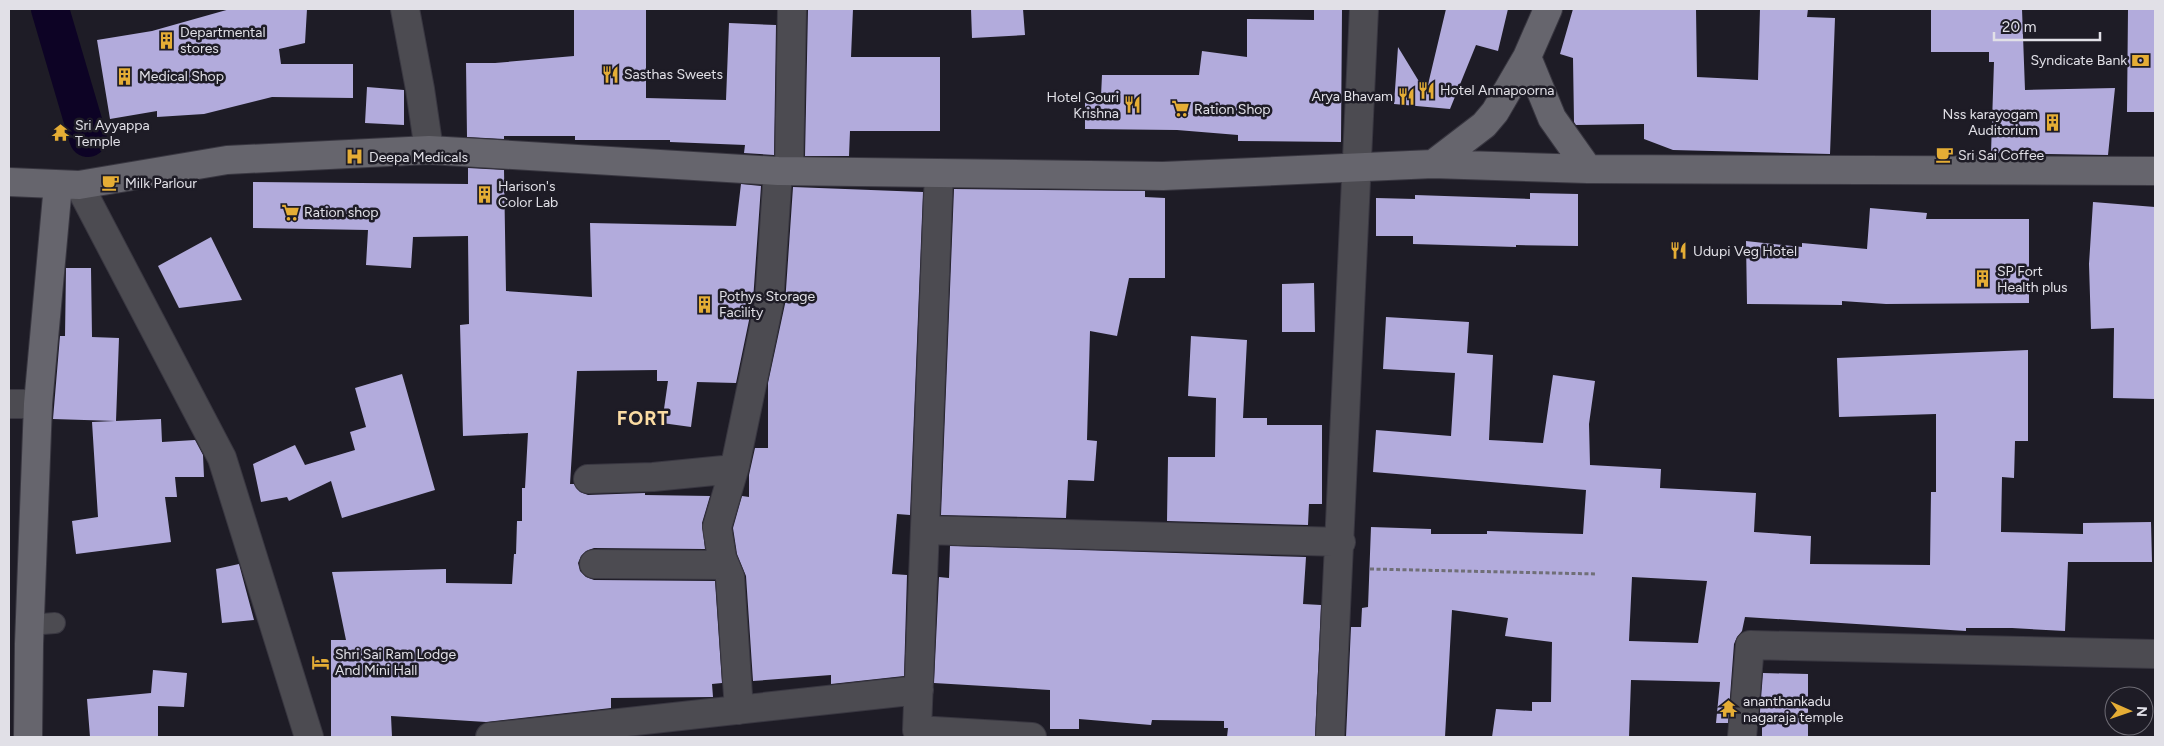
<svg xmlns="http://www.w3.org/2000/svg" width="2164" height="746" font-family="Figtree,sans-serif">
<rect width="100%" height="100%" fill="#1e1c26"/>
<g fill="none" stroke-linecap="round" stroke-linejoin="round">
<!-- canal -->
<path stroke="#0d0325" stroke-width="38" d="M50,9l38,129"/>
</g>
<!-- building -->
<path fill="#b2abdc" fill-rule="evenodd" d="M230,9h77l-2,34 -26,6 2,15h72v34l-81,-1 -68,17 -47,3v-6l-47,8 -13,-79 55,-9z
M574,9h72v89l80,2 3,-77 47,2 -2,130 -30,-2 1,-8 -75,-3v-2h-95v-4h-71v3l-37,-2 -1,-74h29l79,-7z
M808,9h45l-2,48h89v74h-90l-1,25h-44z
M971,9h52l2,26 -53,3z
M1314,9h28l-1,133 -103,-1v-6l-61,-5 -92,-1v-33h16l1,-21h97l3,-24 45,6v-38l67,1z
M1446,9h62l-10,42 -22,-6 -26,64 -56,-5 4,-57 28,46z
M1573,9h123l1,68 61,3 2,-71h48l-1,8 28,1 -5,136 -157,-4 -29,-11v-15l-68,1 -2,-3 -1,-64 -13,-4z
M1931,9h91l3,81 90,-2 -7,67 -117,-2 3,-91h-5v-10h-58z
M2128,9h27v103h-28z
M367,87l37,3v35l-39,-2z
M468,168l36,2 2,121 86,6 -2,-74 146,3 5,-42 20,2 -8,115 -17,82 -39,-1 -6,45 -29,-4 6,-42h-11v-11l-80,1 -7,113h4l6,8 8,3 57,-2v2l65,1 -8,27 3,26 -111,-1 -8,3 -5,5 -3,7 2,8 6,6 8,3 121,1 7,102 -10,1 1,13 -102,1v10l-125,14 -95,-6 1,21h-61v-97h15l-14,-68 114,-3v14l66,1 2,-30h2l1,-33h5v-33h3l3,-55 -65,3 -3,-111 9,-1 -1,-88 -55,1 -2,31 -45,-3 2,-35 -115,-2v-46l215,2z
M793,187l130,5 -13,323 -13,-1 -5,60 15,1 -3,101 -73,8v-9l-78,6 -7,-105 -9,-22 -4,-26 9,-32 7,1v-22l6,-27h13v-65l17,-79z
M954,189l191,2v6l20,1v80h-36l-12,58 -27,-5 -3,109 10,1 -3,40 -26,-1 -2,38 -125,-3z
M1530,193l48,1v52l-62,-1v2l-103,-3v-8h-37v-38l39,1v-4l115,4z
M2093,202l62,5v192l-42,-1 1,-70 -23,1 -2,-65z
M1870,208l57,5 -1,6h103v84l-143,1 -44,-3v4l-95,-1 -1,-63 56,6v-4l65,6z
M211,237l31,63 -63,8 -21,-42z
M66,268h25l1,69 27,1 -3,83 -63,-2 7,-83h5z
M1314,283l1,49h-33v-48z
M1386,317l83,5 -2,31 26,2 -4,85 54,3 10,-68 42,6 -6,43 1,41 71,4 -1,19 96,5 -2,39 57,4 -1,28 120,1 1,-73h5v-78l-97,3 -2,-59 191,-8v91h-13l-1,37 -12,-1 -1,55 82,2v-11l68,-1 1,40h-84l-3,69 -53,-3h-46v3l-221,-14 -3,14 -5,6 -3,7 -6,79h-12l4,-41 -89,-2 -2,57h-137l4,-28 36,2v-9h19l1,-60 -47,-6 3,-18 -56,-8 -7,127h-99l5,-110h10l1,-19 6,-1 3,-80 60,2v5h56v-3l96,3 3,-44 -213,-18 3,-42 75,6 4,-63 -72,-4zM1632,577l75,4 -9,62 -69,-2z
M1191,336l56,4 -4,78h24v7h55v79h-13l-1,21 -141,-4 1,-64h47l1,-59 -28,-2z
M402,374l33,116 -93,28 -11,-37 -42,20 -2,-4 -26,5 -8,-38 42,-19 10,20 50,-15 -5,-18 16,-5 -11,-39z
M161,419l1,23 33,-2 8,15 1,22h-29l2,20h-12l6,45 -95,12 -4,-33 26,-4 -6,-95z
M950,546l356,11 -3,47 18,1 -6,132h-88l1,-9h-4v-7l-72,-1 -1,5 -72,-6v10h-29v-39l-116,-7 5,-106 10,1z
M239,564l15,56 -32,3 -6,-54z
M153,670l34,3 -3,34 -26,-1v31h-68l-3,-38 64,-6z
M1763,673l45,1v63h-46v-13h-3z"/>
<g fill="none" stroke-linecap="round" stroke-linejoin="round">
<defs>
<path id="service" d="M30,625l25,-2"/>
<path id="minor" d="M405,9l15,80 9,61
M789,171l3,-162
M939,173l-22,557 115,7
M79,185l143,273 87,279
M9,404h29
M588,479l65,-2 81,-8
M925,530l416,12
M594,564l131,1
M739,710l-9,-133 -8,-19 -5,-31 18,-61 34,-163 9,-132
M490,737l429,-47
M1330,737l34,-728
M1742,737l8,-92 405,9"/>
<path id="secondary" d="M1548,9l-21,48 25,61 36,51
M1433,164l51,-39 11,-13 32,-55
M9,182l70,3 148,-25 202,-10 349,21 385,5 270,-12 155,5 567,2
M28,737l1,-93 9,-240 20,-219"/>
</defs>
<!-- service casing -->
<use href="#service" stroke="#393741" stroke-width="22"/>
<!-- minor casing -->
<use href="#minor" stroke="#393741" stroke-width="30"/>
<!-- secondary casing -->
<use href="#secondary" stroke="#393741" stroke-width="30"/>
<!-- path -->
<path stroke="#706f77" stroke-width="3" stroke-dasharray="4 2.5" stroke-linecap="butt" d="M1370,569l227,5"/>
<!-- service -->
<use href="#service" stroke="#4c4b51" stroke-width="20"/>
<!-- minor -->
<use href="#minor" stroke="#4c4b51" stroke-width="28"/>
<!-- secondary -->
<use href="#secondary" stroke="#66656d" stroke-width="28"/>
</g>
<!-- icons -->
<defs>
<symbol id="building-bare" viewBox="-9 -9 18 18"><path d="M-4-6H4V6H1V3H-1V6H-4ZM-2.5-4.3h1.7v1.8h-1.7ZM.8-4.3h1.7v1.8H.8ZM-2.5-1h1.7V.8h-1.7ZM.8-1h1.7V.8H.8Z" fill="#e5ad35" stroke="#1e1c26" stroke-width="2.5" paint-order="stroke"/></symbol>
<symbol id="bank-bare" viewBox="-9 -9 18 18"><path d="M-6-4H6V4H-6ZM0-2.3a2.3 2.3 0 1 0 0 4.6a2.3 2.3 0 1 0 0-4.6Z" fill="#e5ad35" stroke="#1e1c26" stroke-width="2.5" paint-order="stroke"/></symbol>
<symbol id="restaurant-bare" viewBox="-9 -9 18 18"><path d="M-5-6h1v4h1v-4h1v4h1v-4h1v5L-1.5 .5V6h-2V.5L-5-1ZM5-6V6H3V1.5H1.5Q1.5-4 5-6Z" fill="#e5ad35" stroke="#1e1c26" stroke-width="2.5" paint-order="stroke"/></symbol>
<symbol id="supermarket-bare" viewBox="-9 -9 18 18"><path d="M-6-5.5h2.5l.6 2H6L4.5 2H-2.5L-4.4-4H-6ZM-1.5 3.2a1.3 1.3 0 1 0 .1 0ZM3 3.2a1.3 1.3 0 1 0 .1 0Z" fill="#e5ad35" stroke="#1e1c26" stroke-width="2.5" paint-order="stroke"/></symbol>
<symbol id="temple-bare" viewBox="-9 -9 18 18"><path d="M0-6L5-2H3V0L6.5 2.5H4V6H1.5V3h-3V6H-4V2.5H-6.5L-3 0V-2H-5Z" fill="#e5ad35" stroke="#1e1c26" stroke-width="2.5" paint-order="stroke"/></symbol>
<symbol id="cafe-bare" viewBox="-9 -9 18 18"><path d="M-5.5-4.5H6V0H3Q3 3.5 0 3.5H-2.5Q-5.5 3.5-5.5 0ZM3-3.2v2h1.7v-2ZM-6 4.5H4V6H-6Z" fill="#e5ad35" stroke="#1e1c26" stroke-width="2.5" paint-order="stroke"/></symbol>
<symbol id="hospital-bare" viewBox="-9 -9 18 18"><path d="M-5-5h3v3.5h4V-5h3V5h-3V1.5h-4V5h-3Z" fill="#e5ad35" stroke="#1e1c26" stroke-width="2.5" paint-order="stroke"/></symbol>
<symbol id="hotel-bare" viewBox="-9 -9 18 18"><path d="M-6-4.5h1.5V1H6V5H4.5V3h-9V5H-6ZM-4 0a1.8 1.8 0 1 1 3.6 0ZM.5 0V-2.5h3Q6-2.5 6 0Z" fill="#e5ad35" stroke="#1e1c26" stroke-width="2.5" paint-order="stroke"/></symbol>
</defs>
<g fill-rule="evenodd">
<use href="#building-bare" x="154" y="28" width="25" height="25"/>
<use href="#bank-bare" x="2128" y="48" width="25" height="25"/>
<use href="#restaurant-bare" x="598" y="62" width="25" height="25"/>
<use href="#building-bare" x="112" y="64" width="25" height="25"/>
<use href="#restaurant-bare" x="1414" y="78" width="25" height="25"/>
<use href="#restaurant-bare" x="1394" y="84" width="25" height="25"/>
<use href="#restaurant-bare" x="1120" y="92" width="25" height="25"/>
<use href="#supermarket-bare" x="1168" y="96" width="25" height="25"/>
<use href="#building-bare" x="2040" y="110" width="25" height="25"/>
<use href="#temple-bare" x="48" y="120" width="25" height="25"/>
<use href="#cafe-bare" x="1932" y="142" width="25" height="25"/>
<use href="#hospital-bare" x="342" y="144" width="25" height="25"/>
<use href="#cafe-bare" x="98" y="170" width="25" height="25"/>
<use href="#building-bare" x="472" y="182" width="25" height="25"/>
<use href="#supermarket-bare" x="278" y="200" width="25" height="25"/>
<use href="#restaurant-bare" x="1666" y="238" width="25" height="25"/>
<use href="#building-bare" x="1970" y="266" width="25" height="25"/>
<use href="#building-bare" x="692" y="292" width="25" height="25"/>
<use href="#hotel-bare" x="308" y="650" width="25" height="25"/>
<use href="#temple-bare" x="1716" y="696" width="25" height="25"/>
</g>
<g text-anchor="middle" stroke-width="5" stroke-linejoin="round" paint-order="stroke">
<!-- poi labels -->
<g font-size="14" fill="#e1e0e7" stroke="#1e1c26" text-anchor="start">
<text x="180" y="37">Departmental<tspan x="180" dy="16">stores</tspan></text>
<text x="2127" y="65" text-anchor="end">Syndicate Bank</text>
<text x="624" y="79">Sasthas Sweets</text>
<text x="139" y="81">Medical Shop</text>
<text x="1440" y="95">Hotel Annapoorna</text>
<text x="1393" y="101" text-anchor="end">Arya Bhavam</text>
<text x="1119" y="102" text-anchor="end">Hotel Gouri<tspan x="1119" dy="16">Krishna</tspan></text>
<text x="1194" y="114">Ration Shop</text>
<text x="2038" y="119" text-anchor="end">Nss karayogam<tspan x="2038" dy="16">Auditorium</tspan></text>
<text x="75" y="130">Sri Ayyappa<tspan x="75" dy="16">Temple</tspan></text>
<text x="1958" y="160">Sri Sai Coffee</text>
<text x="369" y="162">Deepa Medicals</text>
<text x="125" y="188">Milk Parlour</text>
<text x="498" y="191">Harison's<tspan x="498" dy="16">Color Lab</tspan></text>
<text x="304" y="217">Ration shop</text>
<text x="1693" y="256">Udupi Veg Hotel</text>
<text x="1997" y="276">SP Fort<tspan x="1997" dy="16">Health plus</tspan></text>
<text x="719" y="301">Pothys Storage<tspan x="719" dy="16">Facility</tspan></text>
<text x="335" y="659">Shri Sai Ram Lodge<tspan x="335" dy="16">And Mini Hall</tspan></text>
<text x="1743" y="706">ananthankadu<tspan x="1743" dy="16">nagaraja temple</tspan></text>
</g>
<!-- district labels -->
<g font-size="19" font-weight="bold" letter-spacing="1" fill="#fbdca3" stroke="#1e1c26">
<text x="643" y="425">FORT</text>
</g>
</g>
<!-- border -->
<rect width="2164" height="746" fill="none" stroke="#e1e0e7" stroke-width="20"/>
<!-- north arrow -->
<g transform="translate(2129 711) rotate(92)"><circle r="24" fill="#1e1c26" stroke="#6c6a73"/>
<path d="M0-4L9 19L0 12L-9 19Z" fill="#e5ad35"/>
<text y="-8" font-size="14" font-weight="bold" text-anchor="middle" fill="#e1e0e7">N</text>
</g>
<!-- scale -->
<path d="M1994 32v8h106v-8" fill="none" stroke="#e1e0e7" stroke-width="2.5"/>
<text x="2002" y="32" font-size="15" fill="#e1e0e7" stroke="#1e1c26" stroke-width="4" paint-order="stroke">20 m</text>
</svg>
